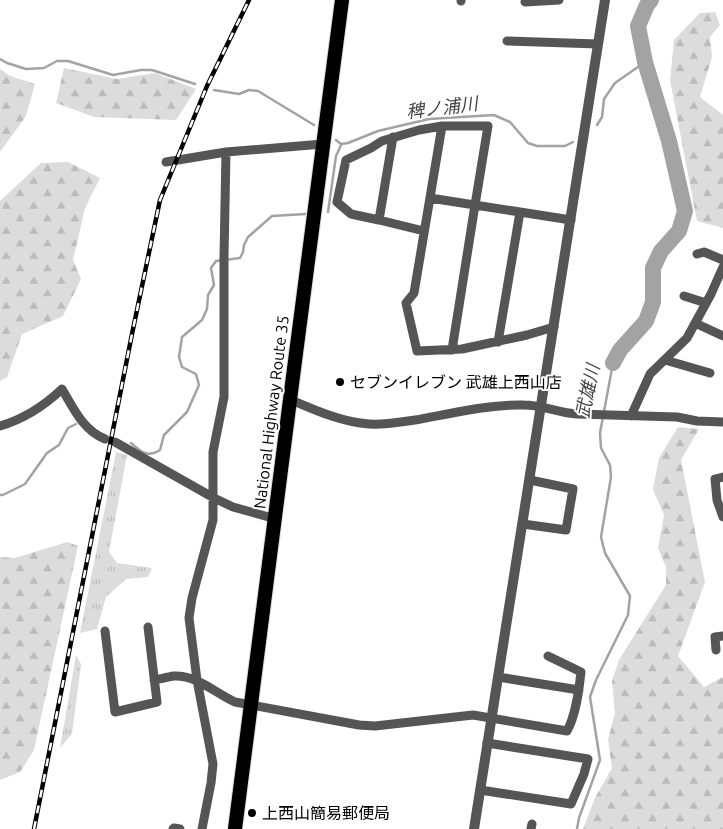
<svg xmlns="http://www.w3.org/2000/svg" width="723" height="829" font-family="Ubuntu,'Noto Sans JP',sans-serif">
<defs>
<pattern id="grass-tufts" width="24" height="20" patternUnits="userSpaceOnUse" patternTransform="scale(1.25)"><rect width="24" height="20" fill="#dcdcdc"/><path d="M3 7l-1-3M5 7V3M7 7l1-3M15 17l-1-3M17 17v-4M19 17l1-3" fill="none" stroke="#bbb"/></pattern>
<pattern id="forest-firs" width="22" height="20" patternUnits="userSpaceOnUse" patternTransform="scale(1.25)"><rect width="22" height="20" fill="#dcdcdc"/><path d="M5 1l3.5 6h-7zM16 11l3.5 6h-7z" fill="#bbb"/></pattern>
</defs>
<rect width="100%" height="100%" fill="#fff"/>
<!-- grass -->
<path fill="url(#grass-tufts)" d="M116,452l11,3 -18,97 8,11 35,5 -4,9 -22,2 -20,18 -9,32 -17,4z
M76,655l5,9 -9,70 -12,14z"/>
<!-- forest -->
<path fill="url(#forest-firs)" d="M715,12l5,13 -10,12 2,20 -12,40 23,18v113l-26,-7 -27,-141 4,-40 26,-27z
M64,68l53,11 38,-6 41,16 -20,31 -82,-3 -38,-14z
M0,69l10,7 25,8 -9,32 -26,36z
M68,162l32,16 -15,30 -12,52 8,19 -18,37 -41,18 -15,43 -7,4v-180l41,-38z
M678,427l21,2 -18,31 24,122 -27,74 26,31 19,-10v152h-140l12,-31 17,-30 -4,-28 7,-27 -3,-32 7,-21 47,-75v-18l-8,-19 6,-33 -11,-26 6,-31z
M67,542l11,4 -44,204 -14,22 -20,8v-223l15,1z"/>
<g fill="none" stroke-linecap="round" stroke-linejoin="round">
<!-- stream -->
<path stroke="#a3a3a3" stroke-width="2.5" d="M0,59l7,4 19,6 18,-1 13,-7h11l45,14 28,-5h11l43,14
M214,90l25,4 10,-4 9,1 56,34
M597,125l5,-8 2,-18 11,-16 30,-21
M336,140l5,4 7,-1 30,-12 51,-12 65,-4 16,7 18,21 9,3h28l8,-4
M328,212l8,-56 5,-11
M131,443c10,9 16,15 29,7l4,-15 23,-23 12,-27 -3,-11 -14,-7 -3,-10 3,-20 20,-17 5,-11 1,-14 6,-10 -3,-17 5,-7 24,-3 3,-6 1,-7 4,-8 24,-21 34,-2
M0,495h3l22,-11 22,-31 12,-8 9,-17 8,-4
M577,829l2,-11 21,-58 -10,-63 6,-17 32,-65 2,-19 -25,-43 -4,-16 10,-60 -1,-12 -9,-17 -1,-15 13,-70"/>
<!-- river -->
<path stroke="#a3a3a3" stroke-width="16" d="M613,363l7,-13 26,-29 7,-19v-34l8,-17 18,-20 6,-20 -16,-70 -24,-79 -7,-36 9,-21 4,-5"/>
<defs>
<path id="trunk" d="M235,829c36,-276 70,-553 107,-829"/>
</defs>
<!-- trunk casing -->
<use href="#trunk" stroke="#dbdbdb" stroke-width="16"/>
<!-- minor -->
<path stroke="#555" stroke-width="9" d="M461,1v-1
M525,2l34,-2
M507,41l91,3
M442,126l-28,167 -8,10 11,48 45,-2 65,-14 27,-8
M393,137l-14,83 45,11
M166,162l60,-10 97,-8
M430,198l141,22
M379,220l-28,-6 -14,-12 9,-42 25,-12 11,-7 37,-11 23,-4h46l-13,79 -23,145
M697,254l7,-2 19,8
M684,296l22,7
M695,323l28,13
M498,342l22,-130
M665,360l45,13
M289,399c26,11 52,23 80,25 16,1 31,-2 46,-4 34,-6 76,-16 109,-15 19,0 35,8 53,9l100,3 20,4 26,1
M631,416l19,-42 37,-36 24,-44 12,-27
M0,426c24,-7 44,-20 62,-37 12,20 21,41 43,50
M115,442l99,56 19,9 43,12
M723,477l-8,2 2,21 6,17
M523,524l43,6 7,-41 -43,-9
M105,631l10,81 42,-10 -9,-75
M716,650l-1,-13 8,-1
M498,677l81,13
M154,680c6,-1 13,-3 20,-4 23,-1 41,17 61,26l124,23 16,1 98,-11 94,16c9,-16 12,-41 14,-59l-33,-16
M480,790l91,14 13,-30 4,-15 -101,-16
M173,829l1,-1 6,1
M202,829l9,-46 2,-19 -16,-84 -8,-62 3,-20 21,-78v-68l11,-55v-140l2,-105
M531,829l1,-5"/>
<!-- tertiary -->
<path stroke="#555" stroke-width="10" d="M474,829l131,-829"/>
<!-- trunk -->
<use href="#trunk" stroke="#000" stroke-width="14"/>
<defs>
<path id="rail" d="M34,829l98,-495 28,-134 47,-114 42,-86"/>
</defs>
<!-- rail casing -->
<use href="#rail" stroke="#000" stroke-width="4.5"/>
<!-- rail -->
<use href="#rail" stroke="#fff" stroke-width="2.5" stroke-dasharray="8" stroke-linecap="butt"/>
</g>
<!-- markers -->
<g fill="#000" stroke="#fff" stroke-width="2">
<circle cx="340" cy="382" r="5"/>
<circle cx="252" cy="813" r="5"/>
</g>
<g text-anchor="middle" stroke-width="4" stroke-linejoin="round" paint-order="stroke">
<!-- poi labels -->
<g font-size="16" fill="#000" stroke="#fff" text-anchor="start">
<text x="350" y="388">セブンイレブン 武雄上西山店</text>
<text x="262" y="819">上西山簡易郵便局</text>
</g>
<!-- street labels -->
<g font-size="16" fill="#000" stroke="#fff">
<text transform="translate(271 412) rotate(-83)" y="6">National Highway Route 35</text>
</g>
<!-- water labels -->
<g font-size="18" font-style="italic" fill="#444" stroke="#fff">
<text transform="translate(442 108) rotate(-7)" y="6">稗ノ浦川</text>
<text transform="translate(588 391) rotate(-78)" y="6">武雄川</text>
</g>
</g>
</svg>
